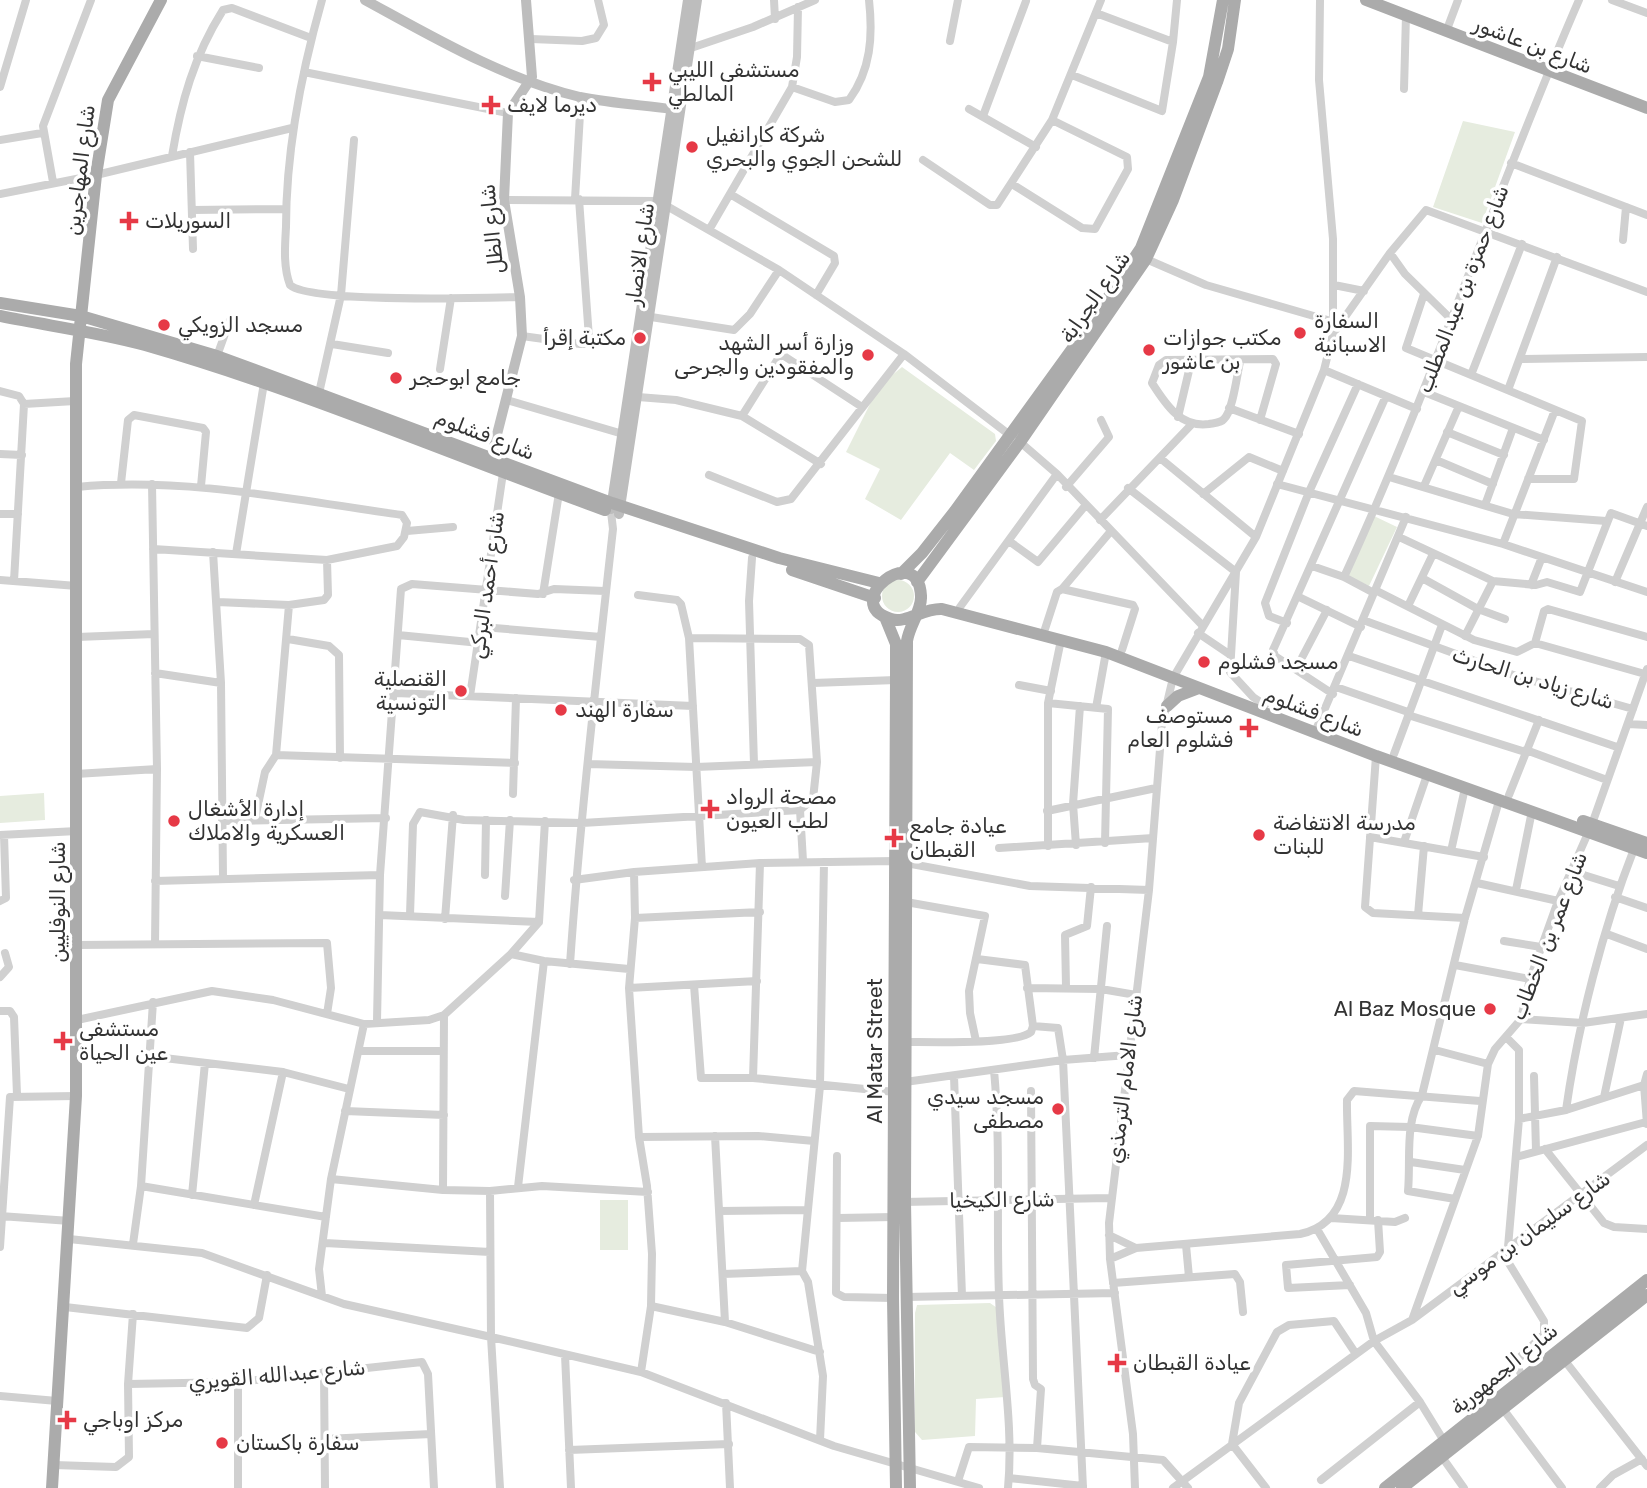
<svg xmlns="http://www.w3.org/2000/svg" width="1647" height="1488" font-family="Rubik,'Noto Naskh Arabic',sans-serif">
<rect width="100%" height="100%" fill="#fff"/>
<!-- green -->
<path fill="#e6ecdf" d="M1463,121l52,11 -33,91 -49,-16z
M902,367l93,67 1,7 -22,29 -24,-17 -49,67 -36,-21 15,-30 -34,-17 33,-66z
M1374,516l23,11 -28,59 -23,-11z
M882 596a16 16 0 1 1 32 0a16 16 0 1 1-32 0Z
M44,793l1,27 -45,3v-27z
M600,1200h28v50h-28z
M990,1303l10,7 5,87 -29,2 -1,37 -53,4 -7,-8v-119l2,-8z"/>
<g fill="none" stroke-linecap="round" stroke-linejoin="round">
<!-- street -->
<path stroke="#d0d0d0" stroke-width="8" d="M322,0c-21,74 -36,149 -36,227 -1,18 -3,40 4,58 20,18 194,13 230,12
M774,0l1,19
M1612,0l35,13
M1096,13l77,29 4,-42
M1446,32l12,-32
M531,39l51,2 14,-3 8,-13 -6,-25
M950,41l8,-41
M691,48l62,-21 62,-27
M197,56l62,12
M304,72l204,41
M1072,75l90,36 11,-69
M0,87l26,-87
M792,87l43,15 14,-2c22,-30 24,-64 20,-100
M1404,89l2,-74
M969,109l67,38
M983,116l43,-115
M0,140l42,-7
M190,152l3,97
M172,156c9,-54 22,-100 51,-146l9,-2 79,30
M923,160l67,45h7l55,-85 49,-120
M1511,163l136,52
M53,182l-10,-56 48,-126
M1012,184l70,44 13,1 33,-60 -1,-12 -75,-37
M0,194l96,-19 196,-47
M730,194l104,62 1,7 -19,32
M575,199l6,-102
M504,200l154,1 121,69 125,84 107,82
M192,210l94,-1
M709,230l83,-143 5,-30 1,-50
M1623,240l3,-33
M1390,253l15,21 48,47
M1146,259l60,26 125,36
M1334,285l30,6
M1424,294l-18,54 176,73 -8,58h-46
M651,317l83,13 16,-16 29,-44
M1333,334l57,-81 36,-43 221,82
M522,336l58,8h5l4,-6 -10,-139
M332,344l56,9
M217,356l13,-36
M1520,359l127,-2
M1240,362c-3,12 -7,49 -16,57 -3,4 -10,4 -15,5 -28,4 -43,-19 -57,-41l7,-18 7,-5 107,-1 3,5 -16,56
M440,369l11,-71
M1324,370l93,39
M1471,375l51,-131
M1508,390l49,-133
M0,391l19,5 5,8 -10,177
M1424,392l120,48
M319,393l22,-98 13,-155
M638,397l38,3 66,16 79,48
M507,400l116,34
M24,404l51,-3
M1229,408l70,26
M742,416l39,-62 81,53
M1178,417l13,-55
M1447,432l57,23
M1020,442l37,32 145,151
M0,454l22,1
M1160,458l96,79
M1436,460l57,24
M709,475l68,27 14,-3 113,-145
M1389,477l124,37 93,7
M121,483l7,-63 6,-5 69,13 3,4 -5,54
M152,484l5,285 -2,175
M1277,484l226,60 144,48
M1424,486l35,-80
M77,487c109,-10 218,13 325,28l5,8 -3,14 -7,9 -70,14 -174,-11
M1066,487l43,-50 -8,-17
M1128,488l108,84 -6,100 23,25 12,8
M1203,494l46,-37 34,14
M1485,505l28,-77
M0,514h18
M1100,520l91,-95
M407,531l46,-4
M1399,537l94,44 43,4 11,-3 33,10 31,-79 36,13
M1009,541l29,21 47,-56
M1503,544l52,-134
M213,552l8,131 2,194
M236,554l28,-171
M752,558l-3,43 5,163
M1312,566l32,11 30,16
M1344,577c87,-189 152,-386 235,-577
M1422,578l56,31 27,10
M0,580l77,6
M1615,582l32,-75
M1531,585l11,-28
M1062,589l49,-58
M1377,591l97,49 43,12 18,-9 110,31
M543,594l16,-101
M638,595l39,5 4,4 8,34 13,229
M1297,596l64,31
M217,602l72,3 35,-5 4,-5 -1,-35
M1409,604l24,-50
M960,607l97,-133
M1363,620l153,56 117,33
M1287,623l-18,-7 -4,-13 44,-111 49,-108
M482,627l119,10
M1045,629l12,-37 5,-3 71,16 2,4 -13,41
M1198,633l31,21
M398,635l82,8
M1465,636l28,-55
M77,637l77,-3
M689,638l111,1 9,6 8,117 -4,37 -13,11 3,51
M288,639l41,7 10,9 1,103
M1535,643l9,-32 4,-2 99,28
M1349,656l268,91
M1296,669l31,-59
M155,673l66,10
M813,683l83,-3
M1019,685l32,6
M1336,687l72,25
M396,693l297,13
M1333,694l-58,-38 -2,-6 113,-254
M470,696l33,-223
M1048,703l60,6 -3,134
M1096,708l10,-56
M1408,715l117,37
M1628,724l19,1
M1315,732l91,-215
M1526,750l81,30
M1394,754l48,-129
M276,755l239,8
M1376,756l-11,151 8,6 92,5
M588,764l108,3 121,-5
M76,774l81,-5
M513,794l3,-96
M1509,795l30,-75
M1047,811l109,-23
M255,819l10,-47 11,-17 13,-150
M222,821l164,-3
M0,835l77,-4
M1370,837l114,20
M1404,842l23,-67
M1076,845l-3,-41 7,-98
M1048,846v-143l13,-63
M999,848l154,-10
M1451,851l14,-63
M1571,871l48,15
M634,872l1,46 -6,70 10,149 8,49 5,68 -1,52 -10,66
M485,875l1,-55
M574,880l60,-8 126,-9 135,-2 135,25 119,4
M155,881l225,-6
M1477,883l81,18
M1516,890l16,-79
M505,896l5,-76
M1615,897l32,11
M0,901l6,-3 -2,-63
M906,902l79,14 -16,75 1,22 6,28
M380,915l159,7
M410,915l3,-91 7,-12 44,8 118,3 218,-13
M1418,915l6,-69
M635,918l125,-6
M445,919l8,-104
M1607,934l40,15
M1504,941l37,6
M77,945l250,-2 4,45 -4,26
M511,954l33,7 85,8
M570,964c10,-145 27,-290 43,-435l-2,-17
M1455,965l75,14
M0,977l9,-10 -4,-14
M694,985l7,93h52l142,14
M1066,987l-1,-52 22,-9 4,-39
M629,988l128,-7
M1027,988l74,1 35,6
M0,1011h10l4,6 3,78
M1521,1019l62,4 64,-9
M77,1020l135,-29 61,9 91,24 65,-4 15,-5 67,-61 28,-32 6,-101
M377,1021l3,-146 21,-286 11,-5 126,10 16,-5 51,2
M1033,1026l25,2 5,32 20,428
M1506,1037l13,13v69l-11,128
M906,1042c23,0 110,3 125,-10l2,-6 -8,-61 -48,-6
M1435,1050l53,14
M359,1051h83
M147,1056l136,16 66,17
M1094,1058l13,-132
M994,1070c7,75 2,150 5,225 2,65 15,129 9,193
M1647,1074l-3,11 3,39
M954,1076l8,220
M1534,1076l2,75
M753,1078l7,-215
M905,1082l158,-22 65,-5
M1031,1091l2,288 2,6 6,4 -4,59
M1604,1097l17,-79
M1566,1110c12,-85 37,-182 68,-261
M345,1111l99,4
M1519,1119l47,-9 78,-25
M715,1136l10,186
M639,1137l119,-1 56,5
M1545,1149l59,74 10,4 33,2
M837,1156l-1,137 8,4 49,1
M1516,1157l130,-35
M1411,1162l54,8
M331,1179l112,11 47,1 52,-5 106,6
M141,1186l185,31
M518,1187l26,-226
M443,1190l1,-175
M192,1195l13,-132
M1455,1199l-47,-8c3,-32 -4,-69 14,-96l43,-177 34,-117
M903,1202l207,-4
M254,1205l29,-133
M719,1211l87,-1
M0,1216l70,5
M838,1218l56,-1
M1331,1218l64,4 10,-4
M1370,1220v-94l40,1 68,9
M1317,1229l49,84 8,28 46,61 24,39 -2,16 22,31
M1109,1235l27,13
M69,1239l133,14 142,51 147,33 -1,-146
M325,1243l165,9
M133,1244l8,-58 12,-184
M1186,1245l3,32
M0,1247l10,-150 66,-1
M1502,1252l42,69v13l-29,28 8,16
M1110,1259l26,-11 164,-14c61,-13 46,-87 47,-134l7,-9 126,10
M723,1274l79,-3
M1113,1283l122,-9 5,8 3,30
M1350,1285l-62,3 -2,-23 91,-8 3,-5 -2,-32
M322,1296l-3,-27 12,-90 33,-155
M906,1297l209,-4
M651,1306l74,16 95,30
M65,1307l182,21 12,-10 8,-43
M1412,1320l66,-184 10,-72 7,-15 26,-30 9,-40 28,-78 34,-77 55,-155
M565,1355l6,133
M1565,1361l82,105
M324,1372l1,116
M128,1384l110,-2 184,-20 6,12 6,114
M0,1396l57,5
M726,1403l4,85
M1503,1409l59,79
M325,1439l106,-5
M820,1440l3,-64 -15,-94 -6,-11 18,-185 4,-224
M569,1450l160,-6
M54,1465l62,2 13,-10 -1,-73 5,-70
M1009,1478l74,8
M1321,1480l99,-78
M958,1481l11,-34 68,1 126,12 25,28
M238,1488v-106
M500,1488l-9,-151 150,35 193,74 145,42
M1135,1488l-2,-54 -23,-175 -1,-36 40,-333 13,-166 11,-46 83,-141 68,-167 9,-36v-95l-14,-159 1,-80
M1173,1488l201,-147 38,-21 235,-175
M1266,1488l-34,-44 7,-41 38,-71 12,-7 45,-4 22,33
M1600,1488l13,-13 29,-16"/>
<!-- secondary -->
<path stroke="#bdbdbd" stroke-width="10" d="M365,0c68,37 139,79 215,97 30,6 61,8 91,12
M491,458l31,-122 -2,-39 -16,-97 4,-87 24,-36 -6,-77
M611,509l77,-509
M619,514l78,-514"/>
<!-- primary -->
<path stroke="#ababab" stroke-width="12" d="M1366,0l281,108
M0,303l81,13 136,40 395,147 167,55 100,25
M0,316c49,10 97,16 145,29 157,45 307,110 460,165
M792,570l83,28
M901,574l21,-21 33,-42 139,-192 47,-71 68,-171 14,-77
M917,582l103,-140 126,-183 27,-59 44,-118 11,-33 7,-49
M885,617l11,27v36l-3,618 3,190
M1167,706l11,-10 21,-8
M1583,821l64,22
M52,1488l24,-392v-732l20,-189 12,-75 53,-100
M910,1488l-5,-286 2,-561c2,-15 15,-31 14,-45 -3,-57 -83,7 -30,23 15,5 32,-11 51,-10l164,43 270,104 271,97
M1385,1488l262,-208
M1402,1488l245,-193"/>
</g>
<!-- markers -->
<g fill="#e63946" stroke="#fff" stroke-width="2.5">
<path d="M648.5 71.5h7v7h7v7h-7v7h-7v-7h-7v-7h7z"/>
<path d="M487.5 94.5h7v7h7v7h-7v7h-7v-7h-7v-7h7z"/>
<circle cx="692" cy="147" r="7"/>
<path d="M125.5 210.5h7v7h7v7h-7v7h-7v-7h-7v-7h7z"/>
<circle cx="164" cy="325" r="7"/>
<circle cx="1300" cy="333" r="7"/>
<circle cx="640" cy="338" r="7"/>
<circle cx="1149" cy="350" r="7"/>
<circle cx="868" cy="355" r="7"/>
<circle cx="396" cy="378" r="7"/>
<circle cx="1204" cy="662" r="7"/>
<circle cx="461" cy="691" r="7"/>
<circle cx="561" cy="710" r="7"/>
<path d="M1245.5 717.5h7v7h7v7h-7v7h-7v-7h-7v-7h7z"/>
<path d="M706.5 798.5h7v7h7v7h-7v7h-7v-7h-7v-7h7z"/>
<circle cx="174" cy="821" r="7"/>
<circle cx="1259" cy="835" r="7"/>
<path d="M890.5 827.5h7v7h7v7h-7v7h-7v-7h-7v-7h7z"/>
<circle cx="1490" cy="1009" r="7"/>
<path d="M59.5 1030.5h7v7h7v7h-7v7h-7v-7h-7v-7h7z"/>
<circle cx="1058" cy="1109" r="7"/>
<path d="M1113.5 1352.5h7v7h7v7h-7v7h-7v-7h-7v-7h7z"/>
<path d="M63.5 1409.5h7v7h7v7h-7v7h-7v-7h-7v-7h7z"/>
<circle cx="222" cy="1443" r="7"/>
</g>
<g text-anchor="middle" stroke-width="7" stroke-linejoin="round" paint-order="stroke">
<!-- street labels -->
<g font-size="21" fill="#333" stroke="#fff">
<text transform="translate(1533 45) rotate(21)" y="7">شارع بن عاشور</text>
<text transform="translate(80 170) rotate(-83)" y="7">شارع المهاجرين</text>
<text transform="translate(492 229) rotate(-96)" y="7">شارع الظل</text>
<text transform="translate(640 254) rotate(-82)" y="7">شارع الانصار</text>
<text transform="translate(1463 289) rotate(-69)" y="7">شارع حمزة بن عبدالمطلب</text>
<text transform="translate(1095 297) rotate(-55)" y="7">شارع الجرابة</text>
<text transform="translate(485 435) rotate(21)" y="7">شارع فشلوم</text>
<text transform="translate(487 585) rotate(-82)" y="7">شارع أحمد البركي</text>
<text transform="translate(1533 678) rotate(17)" y="7">شارع زياد بن الحارث</text>
<text transform="translate(1314 712) rotate(21)" y="7">شارع فشلوم</text>
<text transform="translate(58 902) rotate(-90)" y="7">شارع النوفليين</text>
<text transform="translate(1549 936) rotate(-69)" y="7">شارع عمر بن الخطاب</text>
<text transform="translate(875 1051) rotate(-90)" y="7">Al Matar Street</text>
<text transform="translate(1125 1079) rotate(-83)" y="7">شارع الامام الترمذي</text>
<text transform="translate(1002 1200) rotate(-1)" y="7">شارع الكيخيا</text>
<text transform="translate(1529 1233) rotate(-36)" y="7">شارع سليمان بن موسي</text>
<text transform="translate(1504 1369) rotate(-39)" y="7">شارع الجمهورية</text>
<text transform="translate(277 1375) rotate(-5)" y="7">شارع عبدالله القويري</text>
</g>
<!-- poi labels -->
<g font-size="21" fill="#333" stroke="#fff" text-anchor="start">
<text x="668" y="77">مستشفي الليبي<tspan x="668" dy="24">المالطي</tspan></text>
<text x="507" y="112">ديرما لايف</text>
<text x="706" y="142">شركة كارانفيل<tspan x="706" dy="24">للشحن الجوي والبحري</tspan></text>
<text x="145" y="228">السوريلات</text>
<text x="1314" y="328">السفارة<tspan x="1314" dy="24">الاسبانية</tspan></text>
<text x="178" y="332">مسجد الزويكي</text>
<text x="626" y="345" text-anchor="end">مكتبة إقرأ</text>
<text x="1163" y="345">مكتب جوازات<tspan x="1163" dy="24">بن عاشور</tspan></text>
<text x="854" y="350" text-anchor="end">وزارة أسر الشهد<tspan x="854" dy="24">والمفقودين والجرحى</tspan></text>
<text x="410" y="385">جامع ابوحجر</text>
<text x="1218" y="669">مسجد فشلوم</text>
<text x="447" y="686" text-anchor="end">القنصلية<tspan x="447" dy="24">التونسية</tspan></text>
<text x="575" y="717">سفارة الهند</text>
<text x="1233" y="723" text-anchor="end">مستوصف<tspan x="1233" dy="24">فشلوم العام</tspan></text>
<text x="726" y="804">مصحة الرواد<tspan x="726" dy="24">لطب العيون</tspan></text>
<text x="188" y="816">إدارة الأشغال<tspan x="188" dy="24">العسكرية والاملاك</tspan></text>
<text x="1273" y="830">مدرسة الانتفاضة<tspan x="1273" dy="24">للبنات</tspan></text>
<text x="910" y="833">عيادة جامع<tspan x="910" dy="24">القبطان</tspan></text>
<text x="1476" y="1016" text-anchor="end">Al Baz Mosque</text>
<text x="79" y="1036">مستشفى<tspan x="79" dy="24">عين الحياة</tspan></text>
<text x="1044" y="1104" text-anchor="end">مسجد سيدي<tspan x="1044" dy="24">مصطفى</tspan></text>
<text x="1133" y="1370">عيادة القبطان</text>
<text x="83" y="1427">مركز اوباجي</text>
<text x="236" y="1450">سفارة باكستان</text>
</g>
</g>
</svg>
